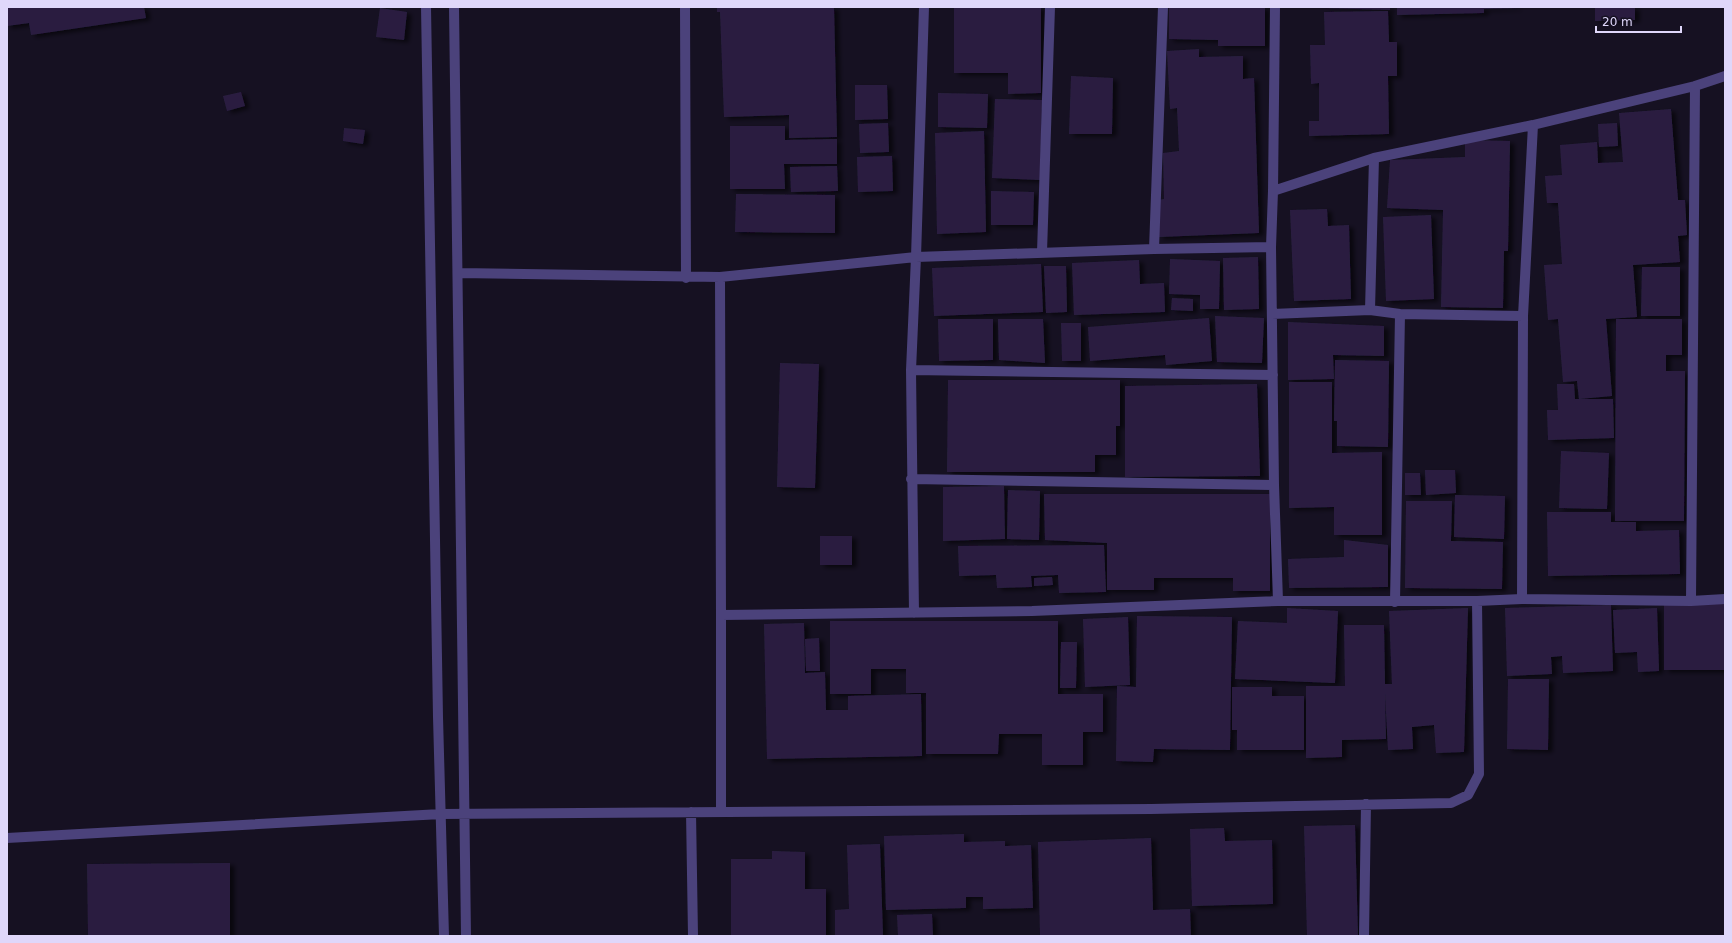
<svg xmlns="http://www.w3.org/2000/svg" width="1732" height="943" font-family="'DejaVu Sans',sans-serif">
<defs>
<filter id="shadow"><feDropShadow dx="4.5" dy="2.5" stdDeviation="2" flood-color="#0009"/></filter>
</defs>
<rect width="100%" height="100%" fill="#161122"/>
<!-- building -->
<path fill="#2a1f41" filter="url(#shadow)" d="M7,7h137l2,11 -115,17 -2,-12 -22,3z
M717,7h117l3,130 -48,1v-23l-65,2 -4,-105h-3z
M954,7h87v86l-33,1v-21h-54z
M1169,7h96v39h-47v-6l-49,-1z
M1324,7h66v3l-66,-2z
M1397,7h120v1l-33,1v4l-87,2z
M1595,7h40v13l-40,1z
M380,8l27,4 -3,28 -28,-3z
M1388,11l1,31h8v34h-9l1,58 -80,2v-15h10v-38l-8,1 -1,-39h15l-1,-33z
M1199,49v8l44,-1v23l11,-1 5,155 -100,4 -1,-37 6,-1 -1,-46 16,-2 -2,-43 -7,1 -3,-58z
M1071,76l42,2 -1,56h-43z
M855,85h32l1,34 -33,1z
M241,92l4,14 -18,5 -4,-15z
M938,93l50,1 -1,34 -49,-1z
M995,99l47,1 -2,80 -48,-2z
M1671,109l7,91h7l2,35 -9,1 2,26 -47,3 4,52 -31,2 6,77 -33,3 -2,-18 -14,1 -5,-63 -10,1 -4,-55 18,-1 -4,-61h-11l-2,-27 17,-1 -2,-30 37,-3 1,21 25,-1 -4,-49z
M888,123l1,29 -29,1 -1,-29z
M1617,123l1,23 -19,1 -1,-23z
M730,126h55v14l52,-1v25h-53l1,25h-55z
M344,128l21,2 -2,14 -20,-3z
M984,131l2,101 -49,2 -2,-101z
M1465,140l45,1 -2,110h-4l-1,57 -62,-1 2,-97 -56,-2 3,-48 75,-3z
M892,156l1,35 -35,1 -1,-35z
M837,166l1,25 -47,1 -1,-25z
M991,191l43,1 -1,33h-42z
M736,194l99,1v38l-100,-1z
M1327,209l1,17 21,-1 2,74 -57,2 -4,-91z
M1431,215l3,84 -48,2 -3,-84z
M1258,257l1,52 -35,1 -1,-52z
M1170,259l50,2 -1,48h-19v-14l-31,-1z
M1139,260l1,24 24,-1 1,29 -91,3 -2,-52z
M1041,264l2,48 -109,4 -2,-48z
M1044,266h22l1,46 -21,1z
M1642,267h38v49h-39z
M1172,298l21,1v12l-22,-1z
M1215,316l49,2 -2,45 -45,-1z
M1209,318l3,43 -46,4 -1,-10 -75,6 -2,-34z
M938,319h55v41l-54,1z
M998,319h45l2,44 -46,-3z
M1616,319h66v36h-16v16h19l-1,150h-69z
M1288,322l96,4v30l-51,-1 1,24 -46,1z
M1061,323h20v38h-19z
M1335,360l54,1 -1,86 -51,-1v-25h-3z
M780,363l39,1 -4,124 -38,-1z
M948,380h172v46h-4v29h-21v17h-148z
M1289,382h43v71l50,-1v83h-48v-28l-45,1z
M1257,384l3,92 -135,1v-91z
M1557,384h17l1,15h38l1,39 -66,2 -1,-30h11z
M1561,451l48,2 -2,56 -48,-1z
M1425,470h30l1,23 -30,2z
M1405,473h15l1,22h-16z
M1004,486l1,53 -62,2v-54z
M1008,490l32,1 -1,49 -32,-1z
M1044,494h226v97h-37v-13h-79v12h-47v-47l-62,-3z
M1455,495l50,1 -1,43 -50,-2z
M1406,501h46l-1,40 52,1 -1,47 -97,-1z
M1547,512h64v10h25v9l43,-1 1,44 -132,2z
M820,536h32v29h-32z
M1344,540l44,5v42l-99,1 -1,-29 56,-2z
M1104,545l2,47 -47,1 -1,-18 -27,1 1,11 -35,1 -1,-13 -37,1 -1,-30z
M1052,577l1,8 -19,1v-8z
M1664,602h61v68h-61z
M1611,605l2,66 -50,2 -1,-17 -11,1 1,17 -45,2 -2,-68z
M1287,608l51,3 -3,72 -100,-4 3,-58 49,2z
M1468,608l-4,144 -28,1 -2,-28 -22,2 1,22 -25,1 -3,-57 1,46 -44,1v17l-36,1v-72h39l-1,-61h40l1,59h7l-3,-73z
M1657,608l2,63 -21,1 -1,-20 -22,1 -2,-43z
M1137,616l95,1 -2,133 -76,-1 -1,13 -37,-1 1,-75 19,1z
M1128,617l2,68 -45,2 -2,-68z
M830,621h228v73h45v38h-20v33h-41v-31h-43l-1,20h-72v-61h-20v-24h-35v25h-41z
M804,623l1,50 20,-1 1,38h22v-14l73,-2 1,62 -155,3 -3,-135z
M819,638l1,33h-14l-1,-32z
M1061,642h16l-1,46h-16z
M1508,679h41l-1,71 -41,-1z
M1232,687h40v9h32v54h-67v-20h-5z
M1355,825l3,111h-51l-3,-110z
M1224,828l1,13 47,-1 1,64 -81,2 -2,-77z
M964,834v8l41,-1v5l26,-1 2,63 -50,1v-12h-17v-16v27l-80,2 -2,-74z
M1151,838l2,72 37,-1 1,27h-151l-2,-94z
M880,844l3,92h-48v-26l14,-1 -2,-64z
M772,851l33,1v37h21v47h-95v-77h41z
M230,863v73h-142l-1,-72z
M932,914l1,22h-35l-1,-21z"/>
<g fill="none" stroke-linecap="round" stroke-linejoin="round">
<!-- minor -->
<path stroke="#4b427b" stroke-width="10" d="M426,7l12,710 6,219
M454,7l12,929
M685,7l1,271
M1275,7l-2,184 -2,56 3,238 4,116h199l45,-2 169,2 34,-2
M1273,191l101,-33 159,-33 162,-39 30,-10
M1154,249l9,-242
M1042,252l8,-245
M459,273l261,4
M1370,310l4,-152
M1272,314l98,-4 30,4 123,2
M911,370l362,5
M911,479l363,6
M1522,599l1,-283 10,-191
M1691,601l4,-515
M1395,602l5,-288
M914,613l-3,-243 5,-113 8,-250
M721,615l-1,-338 196,-20 238,-8 117,-2
M691,812l2,124
M721,812v-197l311,-4 246,-10
M7,838l434,-24 710,-5 300,-6 17,-8 11,-21 -2,-173
M1364,936l2,-132"/>
</g>
<!-- border -->
<rect width="1732" height="943" fill="none" stroke="#dfd7fa" stroke-width="16"/>
<!-- scale -->
<path d="M1596 26v6h85v-6" fill="none" stroke="#dfd7fa" stroke-width="2"/>
<text x="1602" y="26" font-size="12" fill="#dfd7fa" stroke="#161122" stroke-width="3" paint-order="stroke">20 m</text>
</svg>
